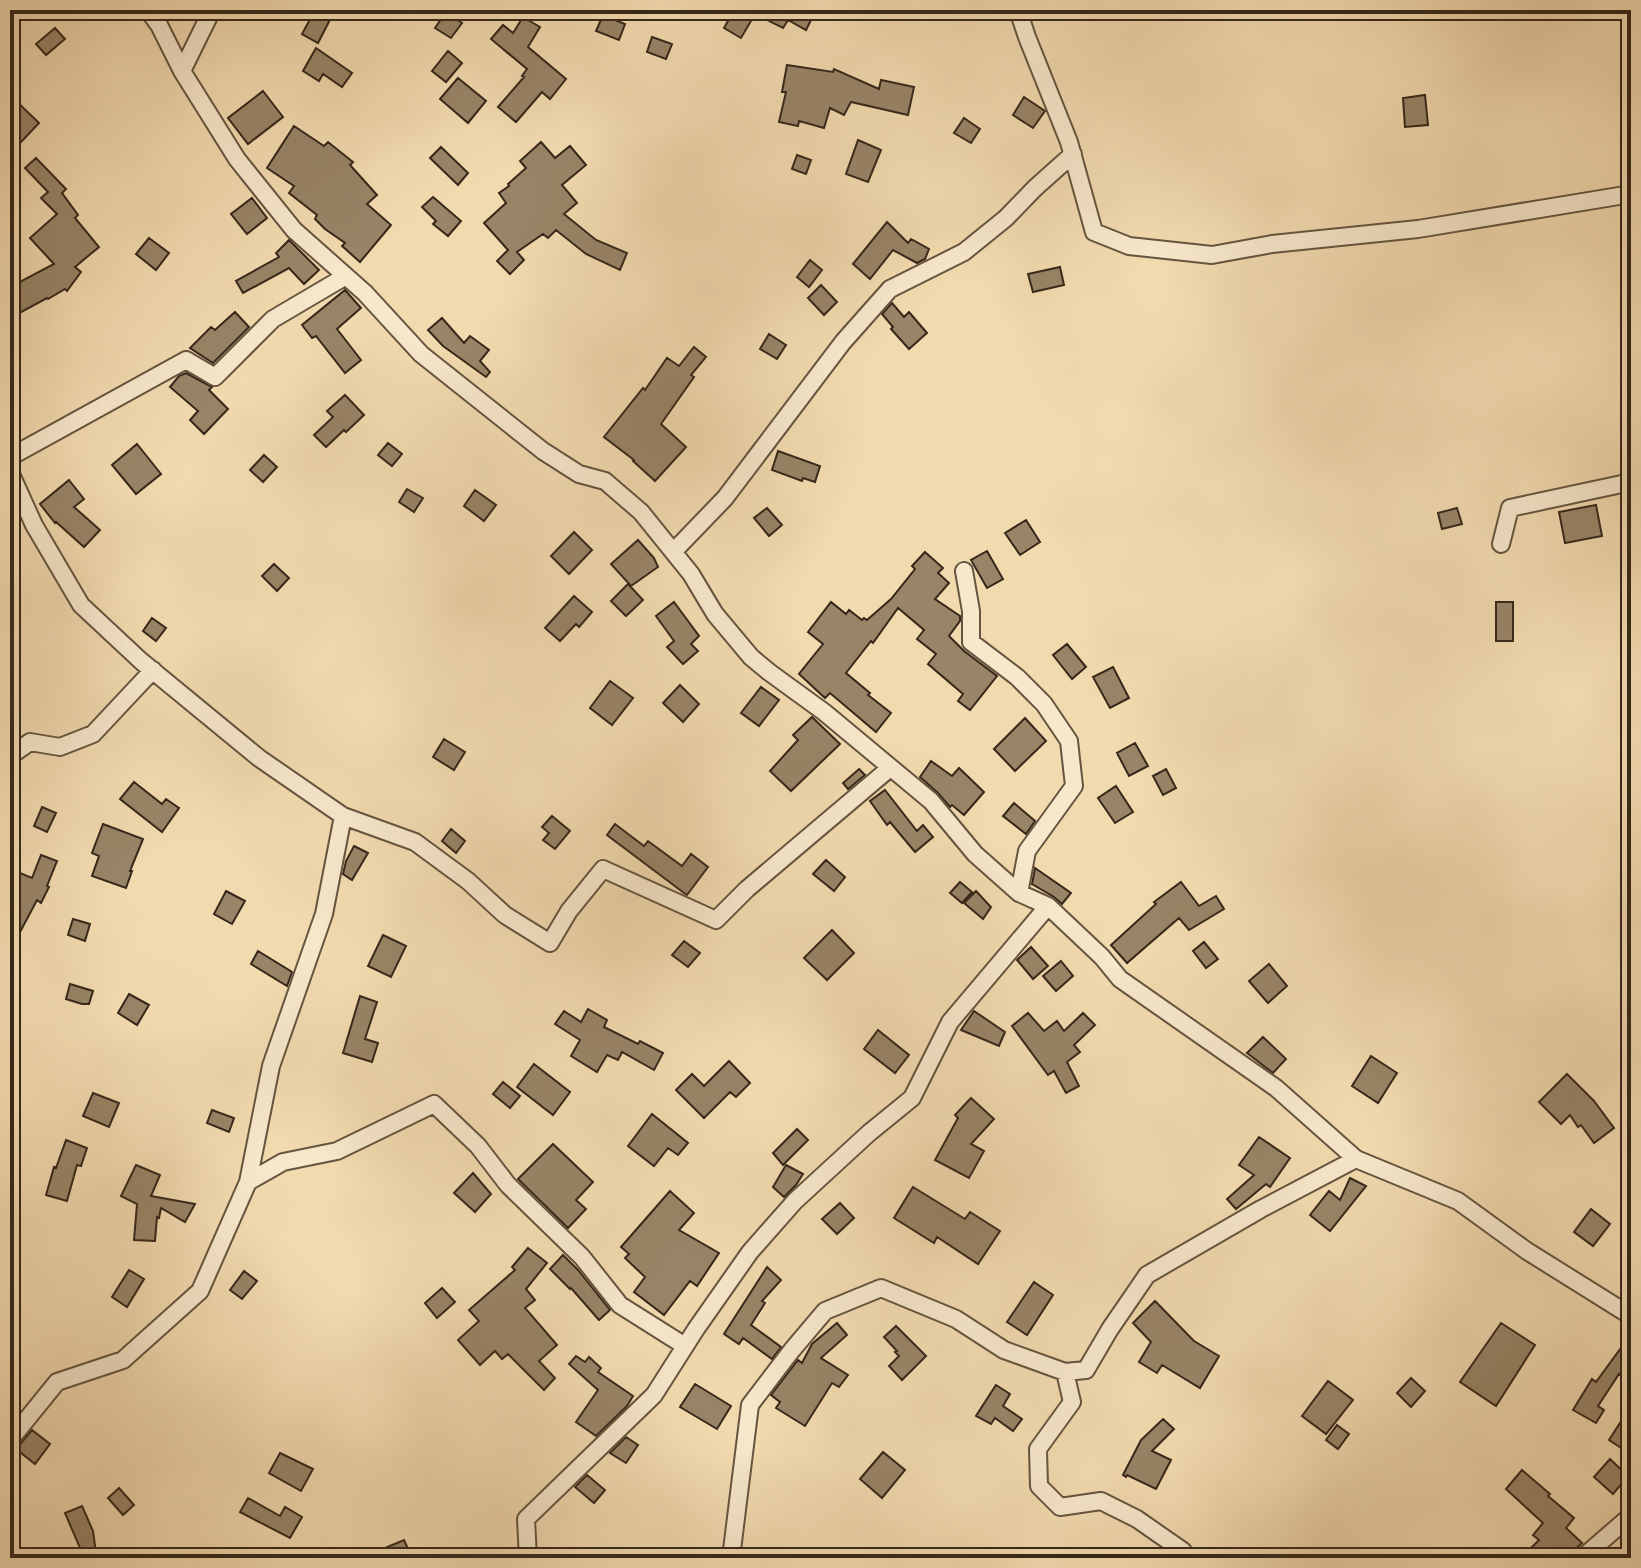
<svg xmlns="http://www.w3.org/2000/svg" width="1641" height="1568" font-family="'Gentium Book Plus',serif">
<rect width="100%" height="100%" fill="#f2daaf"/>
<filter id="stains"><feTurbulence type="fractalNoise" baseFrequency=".0025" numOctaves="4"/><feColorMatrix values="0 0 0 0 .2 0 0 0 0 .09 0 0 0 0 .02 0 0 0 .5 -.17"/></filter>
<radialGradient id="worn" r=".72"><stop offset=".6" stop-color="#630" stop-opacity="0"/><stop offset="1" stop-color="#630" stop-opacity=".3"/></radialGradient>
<!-- building -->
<path fill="#988467" stroke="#36271a" stroke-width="2" d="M315,10h20l-17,33 -16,-9z
M702,10h99l12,6 -7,14 -18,-10 -5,8 -28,-14 -14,24 -17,-10 4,-7z
M446,12l16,11 -11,15 -16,-10z
M603,15l22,9 -6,16 -23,-9z
M523,17l17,10 -12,20 38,32 -16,20 -8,-7 -26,30 -18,-15 26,-30 -2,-1 5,-7 -36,-30 12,-14 10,8z
M55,28l10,11 -19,16 -10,-11z
M652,37l20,7 -6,15 -19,-7z
M316,48l36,25 -10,14 -19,-13 -4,7 -16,-10z
M448,51l14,12 -16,19 -14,-11z
M787,65l46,7 1,-3 45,20 2,-9 33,7 -6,28 -57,-13 -7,13 -14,-7 -6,20 -25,-7 -1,5 -19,-4 7,-30h-4z
M458,78l28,23 -18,22 -28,-24z
M263,91l20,26 -35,27 -20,-26z
M10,95l29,28 -18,19 -11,-11z
M1425,95l3,30 -23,2 -2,-29z
M1024,97l21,14 -12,17 -20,-13z
M964,118l16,11 -9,14 -17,-10z
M294,126l30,20 4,-4 25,20 -3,3 27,30 -10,9 24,21 -31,37 -18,-16 3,-3 -20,-14 -10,-10 2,-4 -28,-22 5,-7 -27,-18z
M858,140l23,10 -13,32 -22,-8z
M541,142l14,16 15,-12 16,19 -24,20 15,18 -13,11 32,26 31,13 -7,17 -34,-16 -30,-24 -8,8 -5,-4 -26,18 7,8 -14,14 -13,-13 11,-11 -24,-27 22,-20 -7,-10 10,-7 -1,-2 18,-16 -6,-7z
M441,147l27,26 -10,12 -28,-27z
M797,155l14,5 -5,14 -14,-5z
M36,158l30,31 -4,4 16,22 -3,3 24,29 -24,20 6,5 -14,19 -2,-2 -17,10 -1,-1 -37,20v-31l44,-23 -24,-26 27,-24 -16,-16 7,-6 -23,-24z
M433,197l28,24 -13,15 -15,-12 3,-3 -14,-14z
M252,198l15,20 -20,16 -16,-20z
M887,222l21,21 3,-4 18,10 -4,10 -8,4 -24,-13 -23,29 -17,-15z
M149,238l20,15 -13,17 -20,-16z
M289,240l30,30 -15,14 -15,-16 -46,25 -7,-12 43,-24 -3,-4z
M810,260l12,10 -13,17 -12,-10z
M1060,267l4,18 -31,7 -5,-18z
M821,285l16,17 -13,13 -16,-17z
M345,290l16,18 -24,21 24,31 -16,13 -29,-37 -4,2 -10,-13z
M892,303l12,14 5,-5 18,21 -18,16 -18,-20 2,-2 -11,-13z
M235,312l14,15 -36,36 -23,-15 21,-21 4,3z
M442,318l22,25 6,-7 19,14 -9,11 10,11 -4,5 -43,-31 -15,-16z
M769,334l17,11 -9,14 -17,-10z
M694,347l12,10 -15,18 3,2 -33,47 25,23 -31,34 -22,-20 1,-1 -30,-23 39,-49 2,2 22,-32 12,8z
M186,373l26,14 -3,3 19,19 -24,25 -14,-14 8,-9 -28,-24 9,-11z
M345,395l19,20 -18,17 -2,-2 -18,17 -12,-12 19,-18 -6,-6z
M388,443l14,11 -10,12 -14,-11z
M137,444l24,30 -25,20 -24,-29z
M778,451l42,15 -5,16 -12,-4 -1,3 -30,-11z
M264,455l13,12 -14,15 -13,-12z
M69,480l15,19 -10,8 26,23 -16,17 -28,-25 -1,1 -15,-19z
M407,489l16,9 -9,14 -15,-10z
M475,490l21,15 -12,16 -20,-15z
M1596,505l6,31 -37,7 -6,-31z
M767,508l15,17 -13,11 -15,-18z
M1457,508l5,16 -20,5 -4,-16z
M1026,520l14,22 -20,13 -15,-22z
M574,532l18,18 -23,24 -18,-18z
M638,540l16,18 4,9 -27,19 -20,-22z
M987,551l16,28 -16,9 -16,-28z
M925,552l18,16 -5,5 11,10 -14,16 25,17v5l-11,15 15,15 33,25 -27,34 -12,-9 5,-7 -35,-30 8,-10 -19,-15 7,-9 -26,-22 -25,35 -2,-2 -25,32 24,20 -2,2 23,18 -15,19 -46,-39 -5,5 -26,-24 24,-30 -15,-12 23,-30 15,12 3,-4 13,10 2,-2 3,2 24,-21 24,-30 -3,-3z
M274,564l15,14 -12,13 -15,-15z
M628,584l15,16 -17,16 -15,-15z
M574,596l18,16 -13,15 -3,-3 -16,17 -15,-13z
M674,602l25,34 -8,8 7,7 -15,13 -16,-17 7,-6 -18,-25z
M1496,602h17v39h-17z
M152,618l14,10 -10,13 -13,-10z
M1067,644l19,23 -14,12 -19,-24z
M1113,667l16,31 -19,10 -17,-31z
M610,681l23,17 -21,27 -22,-17z
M680,685l19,19 -16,18 -20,-19z
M761,687l18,13 -20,26 -18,-13z
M812,717l28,27 -49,47 -21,-20 28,-31 -5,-5z
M1025,718l21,23 -31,30 -21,-22z
M444,739l21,13 -11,18 -21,-13z
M1135,743l13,23 -19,10 -12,-23z
M931,761l21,15 7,-8 25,24 -20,23 -12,-10 -2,2 -12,-14 -18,-16z
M859,769l6,6 -17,14 -5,-6z
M1166,769l10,19 -13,7 -10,-19z
M134,782l28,22 4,-5 13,9 -17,24 -42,-33z
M1116,786l17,26 -18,11 -17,-25z
M885,790l32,41 6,-6 10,12 -18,15 -25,-30 -3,3 -17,-24z
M1014,803l21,18 -9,13 -23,-18z
M42,807l14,6 -9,19 -13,-6z
M552,816l18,15 -15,18 -12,-9 6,-7 -7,-6z
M103,824l40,15 -13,32h2l-6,17 -34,-12 7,-20 -7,-3z
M615,824l29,22 4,-5 34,25 9,-12 17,13 -21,28 -3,-2 -77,-58z
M451,829l14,12 -9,12 -14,-12z
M354,846l14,7 -16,27 -9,-6 3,-13z
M41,855l16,6 -10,25 2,1 -8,16 -4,-3 -27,51v-72l6,3 4,-9 12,5z
M826,860l19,17 -11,14 -21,-17z
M1035,868l36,25 -9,11 -8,-7 -22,-13z
M960,882l12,10 -10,11 -12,-10z
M1181,882l18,24 17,-10 8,13 -35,21 -10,-12 -52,45 -16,-18 45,-41 -2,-2z
M226,891l19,10 -13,23 -18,-10z
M976,891l15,16 -8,12 -19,-16z
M73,919l17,5 -5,17 -17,-6z
M832,930l22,23 -27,27 -23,-22z
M383,935l23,11 -15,31 -23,-11z
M684,941l16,12 -12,14 -16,-12z
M1204,942l14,17 -12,9 -13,-17z
M1031,947l17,19 -15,13 -16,-19z
M258,951l34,21 -5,14 -36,-22z
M1061,961l12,15 -17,15 -13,-15z
M1269,964l18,22 -19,17 -19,-22z
M70,984l23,7 -4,13h-7l-16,-5z
M129,994l20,11 -12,20 -19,-12z
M360,996l17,6 -12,37 13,4 -6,19 -29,-9z
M588,1009l19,11 -3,7 34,17 2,-3 23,12 -9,17 -32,-18 -4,8 -11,-5 -10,17 -26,-16 9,-16 -25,-16 9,-13 17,11z
M974,1011l31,21 -6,14 -38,-16z
M1028,1013l16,18 13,-10 7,10 19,-18 12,12 -21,20 6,7 -13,10 12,24 -13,7 -12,-22 -6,4 -36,-49z
M878,1030l31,25 -14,18 -31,-24z
M1263,1037l23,22 -13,14 -26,-20z
M1371,1056l26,17 -19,30 -26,-17z
M729,1061l21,22 -14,14 -6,-5 -26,26 -28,-28 16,-16 12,12z
M534,1064l36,28 -17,23 -36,-28z
M1567,1074l27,27 20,27 -20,15 -13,-18 -3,2 -8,-12 -9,9 -22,-22z
M503,1082l17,14 -10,12 -17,-14z
M93,1093l26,10 -10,24 -26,-11z
M971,1098l23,21 -23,25 13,7 -15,27 -34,-18 23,-42 -3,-3z
M212,1110l22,8 -5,14 -22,-9z
M652,1114l36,29 -10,12 -10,-7 -14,18 -26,-20z
M797,1129l11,11 -25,25 -10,-12z
M1259,1137l31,21 -20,29 -4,-3 -30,25 -9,-10 27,-24 -15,-10z
M66,1140l21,8 -6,18 -4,-1 -10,36 -21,-6 8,-28 2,1z
M553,1144l40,38 -17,18 10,9 -18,19 -50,-49z
M136,1165l24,10 -9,21 44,8 -10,18 -24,-14 -2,10 -2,-1 -2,24 -21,-1 3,-36 -16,-8z
M786,1165l17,9 -7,11 -12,12 -11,-10z
M473,1173l18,21 -16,18 -21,-19z
M1350,1178l16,8 -36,45 -20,-16 19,-24 11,9z
M913,1187l52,32 5,-7 30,19 -22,33 -41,-27 -3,6 -40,-25z
M670,1191l24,22 -15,17 40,23 -22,33 -7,-5 -26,34 -30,-23 11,-15 -20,-19 4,-4 -8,-7z
M840,1203l14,15 -17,16 -15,-15z
M1591,1209l19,15 -17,22 -19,-14z
M528,1248l19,15 -21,26 9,11 -10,8 32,37 -18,16 16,17 -11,12 -36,-36 -6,5 -7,-8 -15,14 -22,-25 21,-19 -10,-11 46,-40 -3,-3z
M563,1255l15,15 32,40 -11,10 -28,-32 -1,1 -20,-20z
M767,1267l14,13 -19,21 3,2 -14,22 30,22 -9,12 -29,-21 -4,6 -15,-10z
M129,1270l15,9 -17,28 -15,-10z
M244,1271l13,10 -15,18 -12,-9z
M1034,1282l19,13 -26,40 -20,-13z
M442,1288l13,14 -18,16 -12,-15z
M1155,1301l39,40 25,15 -19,32 -38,-23 -5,8 -18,-11 12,-20 -18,-19z
M837,1323l10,12 -26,23 27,17 -9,12 -7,-4 -27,43 -29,-18 4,-6 -9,-7 27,-35 4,3 10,-19z
M1501,1323l34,22 -39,61 -36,-24z
M896,1326l30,30 -24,24 -13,-14 10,-10 -4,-4 2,-1 -13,-14z
M1631,1334v48l-12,-8 -21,32 6,4 -8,13 -23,-13 19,-31 4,3z
M576,1356l9,6 4,-5 12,11 -3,4 35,24 -6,10 -31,30 -20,-14 22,-32 -29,-26z
M1411,1378l14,13 -14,16 -14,-14z
M1328,1381l25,19 -27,34 -24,-18z
M695,1384l36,22 -14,23 -37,-22z
M996,1385l14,9 -7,12 19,13 -9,12 -18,-13 -4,6 -15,-8z
M1163,1419l11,10 -22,22 19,9 -15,29 -29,-14 -1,2 -3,-2 18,-35z
M1620,1423l11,7v4l-10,14 -12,-8z
M1337,1425l12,9 -11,15 -12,-9z
M32,1430l18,14 -15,20 -19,-15z
M626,1437l12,8 -12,18 -16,-10z
M883,1452l22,18 -23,28 -22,-19z
M280,1453l33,16 -12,22 -32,-18z
M1610,1459l18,17 -15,18 -19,-17z
M1522,1470l28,24 -2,2 26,22 -8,10 16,15 -8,7 -3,8h-50l18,-18 -6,-5 10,-12 -37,-34z
M587,1475l18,15 -11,13 -19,-16z
M119,1488l15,17 -11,10 -15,-17z
M248,1498l32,18 5,-9 17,10 -12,21 -50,-26z
M82,1506l11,25 3,22 -13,2 -18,-42z
M404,1540l8,18h-51z"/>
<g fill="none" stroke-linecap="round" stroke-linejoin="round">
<defs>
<path id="minor" d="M148,10l11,15 23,46 55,88 57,71 71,63 56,61 122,97 36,23 26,7 36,31 50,62 24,40 36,43 18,15 55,40 107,89 44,53 44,39 29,13 54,51 18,22 156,109 80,71 102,42 69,50 104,65
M1018,10l9,27 42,105 25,90 35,14 83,9 60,-11 146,-15 213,-35
M182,71l30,-61
M10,457l176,-97 29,17 58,-58 73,-43
M10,472l24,53 47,80 60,56 118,97 84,58 -19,98 -53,152 -23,116 -48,109 -77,69 -66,22 -47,58
M1501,544l9,-36 121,-26
M674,551l51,-53 118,-156 47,-53 74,-37 42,-34 29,-30 38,-34
M964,571l7,40v31l46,35 27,27 25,37 5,45 -47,65 -8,42
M10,756l20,-14 30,5 33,-13 60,-64
M343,816l72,26 53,39 37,34 45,28 19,-32 34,-42 113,51 31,-31 143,-121
M248,1182l35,-20 54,-11 97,-47 44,42 30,39 74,72 38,48 65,41
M1065,1372l7,30 -34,47 1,37 21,21 41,-6 36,18 46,32 2,7
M528,1558l-2,-39 128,-124 42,-66 54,-77 45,-51 74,-68 43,-35 38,-76 98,-116
M731,1558l19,-153 42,-55 33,-39 56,-23 75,31 48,31 61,22 21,-2 24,-41 37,-54 114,-66 95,-50
M1582,1558l45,-39h4"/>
</defs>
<!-- minor casing -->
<use href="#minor" stroke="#65543f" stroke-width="20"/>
<!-- minor -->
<use href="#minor" stroke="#f7e7cb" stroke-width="16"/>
</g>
<!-- margin -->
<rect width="1641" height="1568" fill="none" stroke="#f2daaf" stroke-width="40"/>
<rect x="12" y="12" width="1617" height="1544" fill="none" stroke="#36271a" stroke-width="4"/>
<rect x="20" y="20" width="1601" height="1528" fill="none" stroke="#36271a" stroke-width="2"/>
<rect width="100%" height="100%" filter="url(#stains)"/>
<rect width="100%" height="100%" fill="url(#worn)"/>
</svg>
